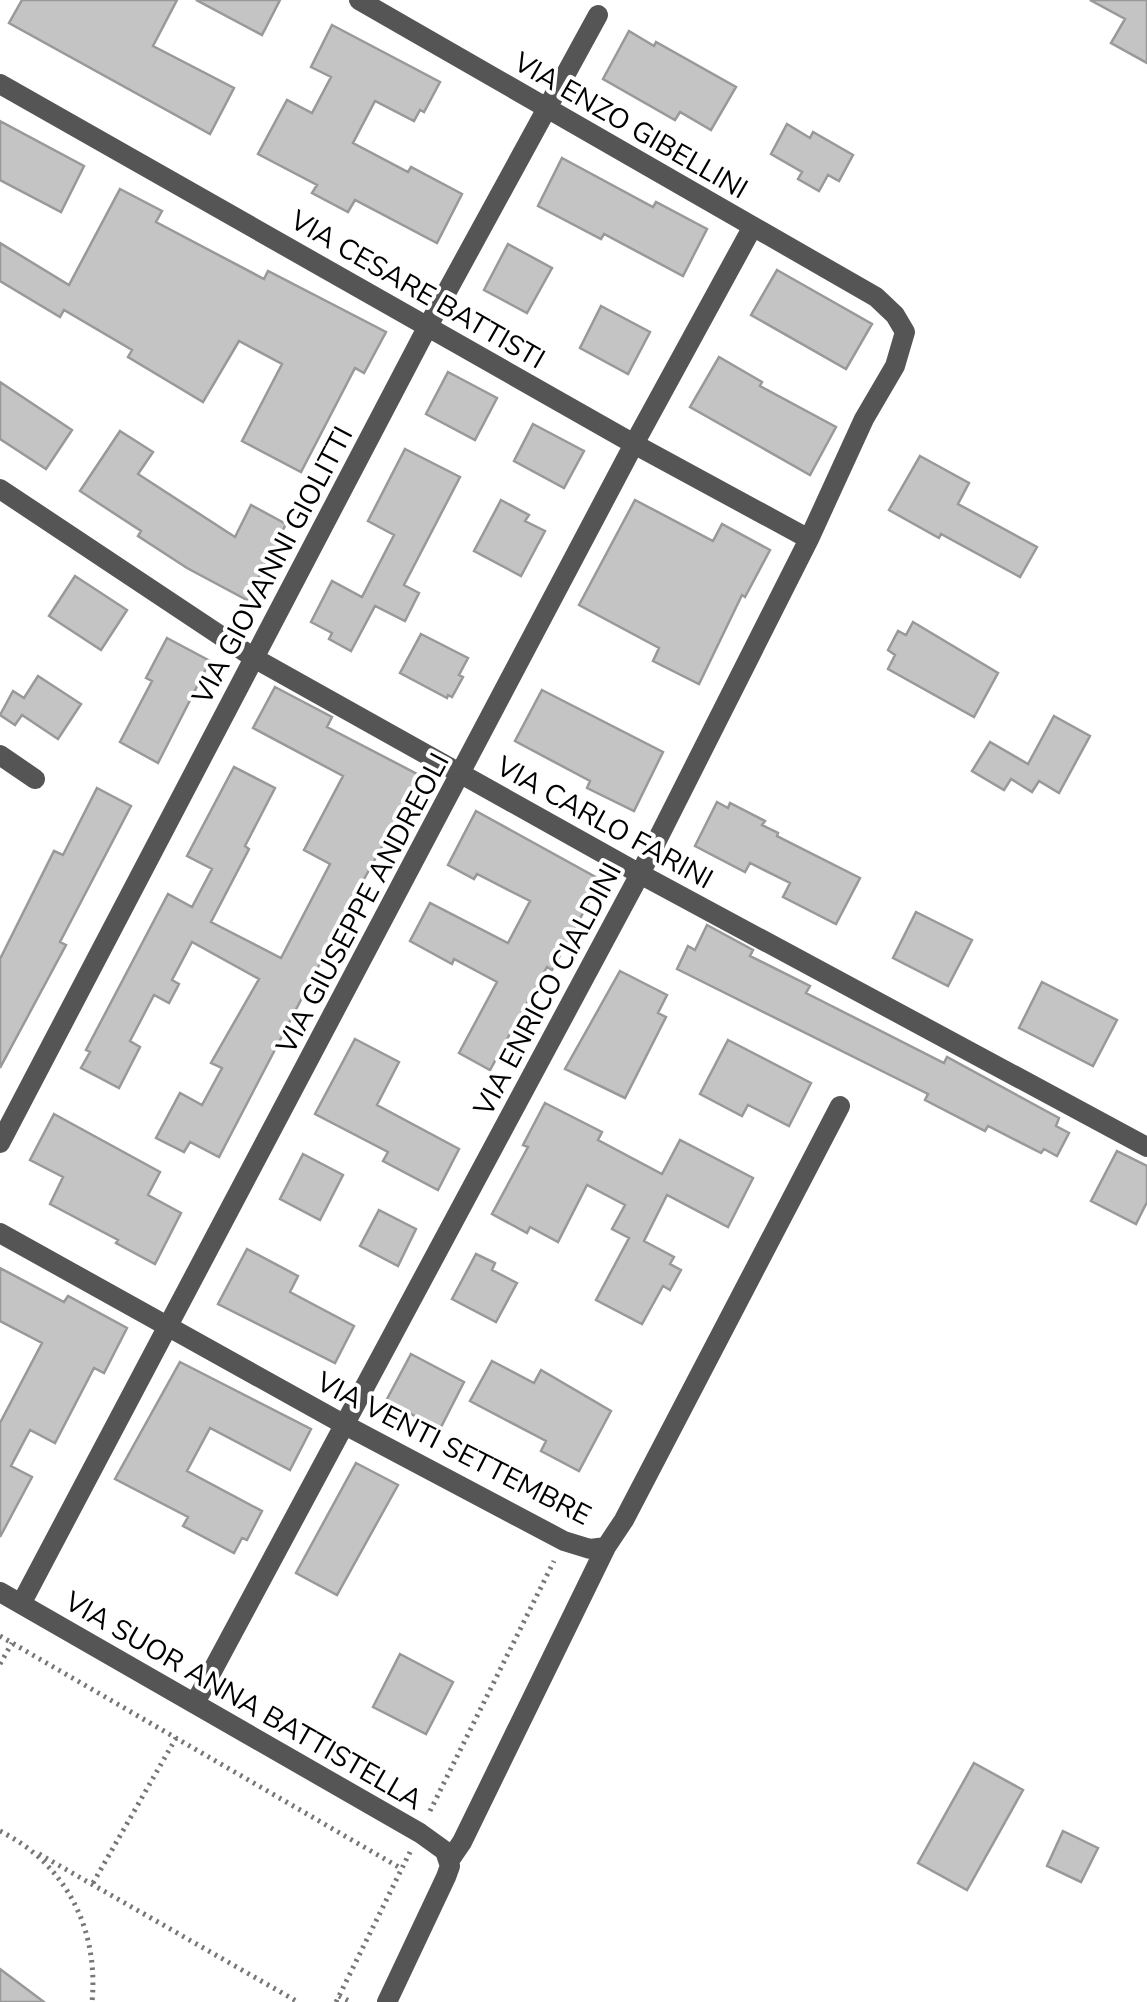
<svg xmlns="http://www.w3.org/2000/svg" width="1147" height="2002" font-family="'Nunito Sans',sans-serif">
<rect width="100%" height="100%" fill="#fff"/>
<!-- building -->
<path fill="#c4c4c4" stroke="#999" stroke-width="2.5" d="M22,0h155l-24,46 81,42 -24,46 -201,-111z
M196,0h84l-18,35z
M1090,0h57v63l-36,-20 14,-24z
M332,25l108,57 -16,30 -4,-2 -6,11 -39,-20 -22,42 55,29 3,-5 51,27 -25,49 -82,-43 -7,12 -36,-19 5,-8 -59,-31 29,-54 25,13 19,-36 -20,-10z
M629,31l25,15 2,-4 80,45 -25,43 -31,-18 -5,8 -72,-41z
M0,121l84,45 -23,46 -61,-32z
M787,124l23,14 3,-6 40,23 -14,26 -11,-6 -9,16 -21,-12 4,-7 -31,-18z
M562,158l91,49 3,-5 51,27 -24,47 -79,-42 -3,5 -63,-33z
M120,189l42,22 -6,11 108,57 4,-8 118,61 -22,41 -9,-5 -54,104 -59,-31 40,-77 -43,-23 -36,61 -75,-45 4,-7 -68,-40 -4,7 -60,-36v-38l69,42z
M508,244l44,24 -25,45 -43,-23z
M777,270l95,54 -26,45 -95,-54z
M601,306l49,26 -22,42 -48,-26z
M719,357l43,25 -2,4 76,41 -26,48 -120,-68z
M448,372l49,26 -22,42 -49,-26z
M0,382l72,48 -26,39 -46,-30z
M533,424l51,27 -20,37 -50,-27z
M120,431l33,21 -15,22 97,63 16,-32 35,19 -39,76 -60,-32 -49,-32 3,-5 -61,-40z
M405,449l55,28 -56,108 15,8 -14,28 -30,-15 -24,45 -22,-12 3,-6 -21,-11 21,-41 30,16 32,-62 -26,-14z
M920,456l49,27 -11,21 79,43 -17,30 -79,-43 -2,4 -50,-28z
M501,500l28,15 -4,6 20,10 -24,45 -47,-25z
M635,500l78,41 9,-17 48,26 -25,47 -3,-2 -43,89 -46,-23 6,-13 -80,-43z
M75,576l52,34 -26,40 -52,-34z
M913,622l85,51 -24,44 -86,-48 7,-14 -7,-5 10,-19 8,4z
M421,634l47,24 -9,17 4,2 -11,20 -4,-2 -1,3 -47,-25z
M167,638l43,23 -52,102 -38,-21 32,-61 -6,-3z
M38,676l43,28 -23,35 -36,-24 -7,10 -15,-10 13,-24 11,7z
M275,687l57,30 -5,10 94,49 -58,105 -144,276 -29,-15 -6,10 -28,-14 24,-45 22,12 20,-37 -11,-5 48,-84 -67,-37 -20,38 7,4 -10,19 -15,-8 -24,46 10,6 -21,41 -38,-20 9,-16 -4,-2 82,-156 24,13 20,-38 -25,-13 47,-89 41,21 -30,58 4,3 -38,73 70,36 49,-94 -26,-14 39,-74 -90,-48z
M542,690l121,62 -29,59 -47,-23 3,-7 -75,-40z
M1054,716l36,20 -31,57 -20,-12 -7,11 -21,-13 -7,11 -32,-19 18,-29 38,22z
M97,788l34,18 -71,136 6,3 -66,123v-109l54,-108 9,4z
M717,802l11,6 2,-5 35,18 -3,4 16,8 -1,3 83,42 -24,46 -53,-27 7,-14 -40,-20 -5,9 -50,-26z
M476,811l125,69 -49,90 -5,-3 -57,103 -31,-17 38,-71 -43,-23 -2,5 -42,-23 20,-38 78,40 22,-42 -53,-27 -3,5 -26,-14z
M916,912l56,28 -24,46 -55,-28z
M707,925l46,25 -3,6 60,30 -4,7 138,70 3,-6 112,61 -3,8 13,7 -12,23 -13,-7 -3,4 -53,-27 -3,5 -60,-31 3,-6 -251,-125 11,-23 7,4z
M620,971l47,24 -9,18 8,4 -41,81 -60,-29z
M1042,982l75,38 -24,46 -74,-38z
M355,1039l44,23 -22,43 82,44 -21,41 -55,-29 5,-9 -73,-38z
M728,1040l83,43 -22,43 -41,-21 -6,11 -42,-22z
M545,1103l57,29 -4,8 64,34 18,-34 73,38 -25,49 -61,-32 -23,46 30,16 -4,7 11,6 -11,20 -7,-4 -21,38 -46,-24 33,-62 -17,-9 13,-24 -38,-20 -29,57 -28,-15 -3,6 -35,-19 36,-67 -5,-2z
M54,1114l106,58 -12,23 33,18 -26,51 -39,-21 2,-3 -68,-36 13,-27 -33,-17z
M1117,1151l30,15v36l-11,22 -45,-23z
M303,1154l40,21 -23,45 -40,-21z
M379,1210l37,19 -18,37 -38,-20z
M247,1249l51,27 -8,16 64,34 -19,37 -117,-59z
M476,1254l19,9 -3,7 25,13 -21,39 -44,-23z
M0,1268l64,34 4,-6 59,32 -23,45 -10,-5 -39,75 -25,-13 -19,36 21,11 -32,60v-114l42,-80 -42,-22z
M411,1354l53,28 -24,47 -54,-28z
M492,1361l42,22 7,-13 70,41 -32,60 -38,-20 5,-10 -76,-40z
M180,1362l131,67 -21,41 -80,-42 -23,43 75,40 -15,29 -5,-2 -8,15 -51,-27 5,-9 -73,-38z
M356,1463l42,22 -61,110 -41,-22z
M400,1654l53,28 -27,52 -53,-27z
M974,1763l49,27 -56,100 -49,-27z
M1063,1831l35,17 -17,34 -34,-16z
M0,1969l44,33h-44z"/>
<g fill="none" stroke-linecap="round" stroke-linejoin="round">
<!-- path -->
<path stroke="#777" stroke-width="5" stroke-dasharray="2.5 5" stroke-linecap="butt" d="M0,1636l402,233
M0,1664l12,-21
M430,1811l124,-250
M0,1831c66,33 99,98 92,171
M39,1854l259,148
M93,1883l83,-145
M339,1996l12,6
M336,2002l74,-150"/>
<!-- street -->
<path stroke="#555" stroke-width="20" d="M0,84l634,360 175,95
M0,489l254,169 386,216 507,273
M0,755l35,24
M0,1143l428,-817 170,-311
M0,1233l345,192 219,116 26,8 16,-2
M0,1592l420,241 25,18 5,15 -4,11 -59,125
M21,1604l613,-1160 118,-216
M195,1703l445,-829 169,-335 55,-120 31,-53 10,-34 -10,-17 -19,-18 -517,-297
M449,1861l13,-19 144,-295 18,-27 216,-414"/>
</g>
<g text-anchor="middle" stroke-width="8" stroke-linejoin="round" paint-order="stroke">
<!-- street labels -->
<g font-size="28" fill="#000" stroke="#fff">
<text transform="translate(631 125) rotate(30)" y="10">VIA ENZO GIBELLINI</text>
<text transform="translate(418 289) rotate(30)" y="10">VIA CESARE BATTISTI</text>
<text transform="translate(272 565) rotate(-62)" y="10">VIA GIOVANNI GIOLITTI</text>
<text transform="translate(605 822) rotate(29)" y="10">VIA CARLO FARINI</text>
<text transform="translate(362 903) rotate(-62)" y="10">VIA GIUSEPPE ANDREOLI</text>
<text transform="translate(547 989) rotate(-62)" y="10">VIA ENRICO CIALDINI</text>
<text transform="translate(454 1448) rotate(27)" y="10">VIA VENTI SETTEMBRE</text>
<text transform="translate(244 1700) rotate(30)" y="10">VIA SUOR ANNA BATTISTELLA</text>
</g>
</g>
</svg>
